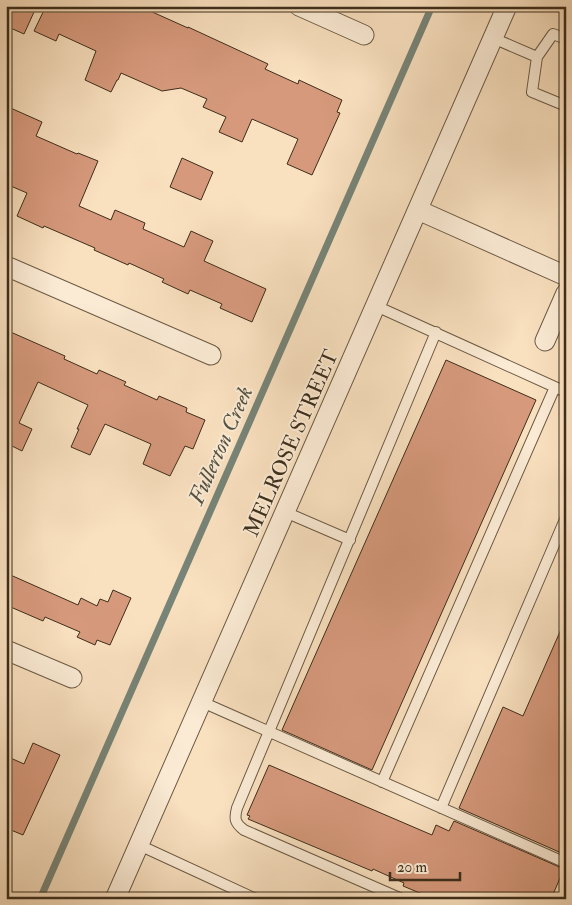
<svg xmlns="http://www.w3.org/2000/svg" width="572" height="905" font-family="'IM FELL Double Pica',serif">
<rect width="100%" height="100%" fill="#f9e0bf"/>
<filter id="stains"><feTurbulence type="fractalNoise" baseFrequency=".004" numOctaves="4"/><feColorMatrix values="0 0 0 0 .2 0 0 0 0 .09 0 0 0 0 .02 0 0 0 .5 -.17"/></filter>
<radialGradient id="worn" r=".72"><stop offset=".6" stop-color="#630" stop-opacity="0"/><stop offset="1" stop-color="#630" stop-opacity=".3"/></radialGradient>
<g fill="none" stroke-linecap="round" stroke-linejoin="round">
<!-- stream -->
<path stroke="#778477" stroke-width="7" d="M40,899l392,-893"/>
</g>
<!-- building -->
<path fill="#d6997c" stroke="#3d2e1b" d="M6,6h14l14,6 -10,22 -18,-8z
M46,6h93l49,22v-1l80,37 -3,5 33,15 1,-4 43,20 -5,12 3,1 -28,62 -25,-11 11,-25 -46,-20 -10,23 -23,-10 7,-15 -23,-10 4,-8 -26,-11 -19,3 -41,-18 -3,7h-1l-6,12 -26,-12 11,-29 -37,-17 -3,7 -22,-10z
M6,106l36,16 -6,14 41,18 1,-1 20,8 -19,45 32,14 4,-10 30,13 -2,6 41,18 7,-16 22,10 -9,20 62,28 -14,33 -32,-14 2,-4 -32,-14 -2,4 -26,-12 2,-3 -35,-16 -1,2 -34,-15 1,-2 -51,-22 -1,2 -26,-12 10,-23 -21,-9z
M182,158l31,14 -12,28 -31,-13z
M6,330l59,26 -1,3 33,15 2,-4 27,12 -2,3 33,15 2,-4 28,12 -1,4 19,8 -12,29 -8,-3 -15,30 -27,-12 8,-20 -46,-20 -15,31 -19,-8 8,-18h-2l11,-24 -50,-23 -19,41 13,6 -10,22 -12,-6 -4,8z
M446,360l90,40 -164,370 -90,-40z
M6,573l72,32 3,-7 16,8 3,-7 8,3 5,-12 18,8 -21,47 -13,-5 -2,5 -18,-8 3,-5 -35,-15 -2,4 -37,-16z
M566,618v237l-107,-47 44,-101 20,9z
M33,743l27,12 -37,80 -17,-7v-72l18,8z
M269,765l163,70 4,-10 13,6 5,-10 110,48 -13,30h-117l-31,-13 1,-3 -31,-14 -1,2 -124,-52 2,-3 -3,-1z"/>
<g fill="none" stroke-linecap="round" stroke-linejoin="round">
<defs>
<path id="lane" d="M493,38l44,19
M566,39l-13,-5 -16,23 -5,35 34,14
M376,306l190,86
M285,512l65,28
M202,702l364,161
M382,782l173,-395
M441,808l125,-291
M139,845l117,54
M402,899l-158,-69c-9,-7 -10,-11 -7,-22l199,-476"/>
<path id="street" d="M299,6l65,29
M418,210l148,66
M6,266l205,89
M545,341l21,-48
M6,650l66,28
M115,899l392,-893"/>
</defs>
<!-- lane casing -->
<use href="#lane" stroke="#6c5a44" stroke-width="12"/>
<!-- street casing -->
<use href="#street" stroke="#6c5a44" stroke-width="21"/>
<!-- lane -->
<use href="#lane" stroke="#fbebd5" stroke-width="10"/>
<!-- street -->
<use href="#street" stroke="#fbebd5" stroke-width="19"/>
</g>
<g text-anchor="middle" stroke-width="4" stroke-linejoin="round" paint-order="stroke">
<!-- street labels -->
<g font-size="21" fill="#3d2e1b" stroke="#fbebd5">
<text transform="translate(291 443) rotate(-66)" y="7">MELROSE STREET</text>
</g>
<!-- water labels -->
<g font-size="22" font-style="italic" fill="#555242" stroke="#fbebd5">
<text transform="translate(220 445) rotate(-66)" y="8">Fullerton Creek</text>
</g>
</g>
<!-- margin -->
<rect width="572" height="905" fill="none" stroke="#f9e0bf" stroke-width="25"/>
<rect x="8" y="8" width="557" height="890" fill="none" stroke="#3d2e1b" stroke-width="2.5"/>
<rect x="12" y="12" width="547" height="880" fill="none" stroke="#3d2e1b"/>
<!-- scale -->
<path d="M390 872v8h70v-8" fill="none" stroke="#3d2e1b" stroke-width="2.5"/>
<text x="397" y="872" font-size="15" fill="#3d2e1b" stroke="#fbebd5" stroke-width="4" paint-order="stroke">20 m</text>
<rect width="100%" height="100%" filter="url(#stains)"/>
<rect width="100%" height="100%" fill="url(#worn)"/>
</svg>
